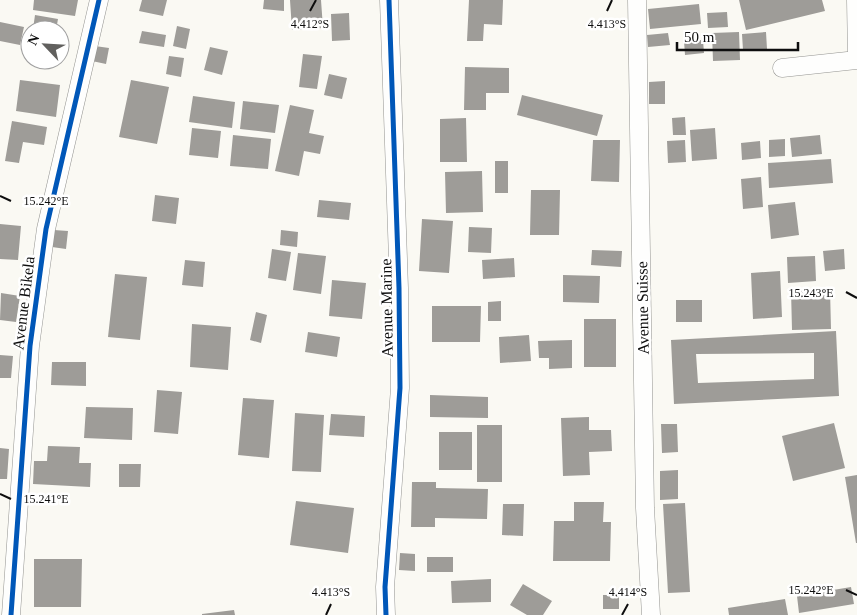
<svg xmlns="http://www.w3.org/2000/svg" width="857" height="615" font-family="Georgia,serif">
<rect width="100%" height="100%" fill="#faf9f3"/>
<!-- building -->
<path fill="#9e9c98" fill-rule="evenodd" d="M34,0h44l-3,16 -42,-6z
M142,0h25l-4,16 -24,-5z
M264,0h20v11l-21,-2z
M290,0h31l2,28 -31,2z
M469,0h34l-1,25 -18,-1 -1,17h-16z
M739,0h83l3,11 -79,19z
M699,4l2,20 -51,5 -2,-20z
M727,12l1,15 -20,1 -1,-15z
M349,13l1,27 -18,1 -1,-27z
M35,15l23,4 -2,11 -23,-1z
M0,22l24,5 -4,18 -20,-4z
M177,26l13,3 -4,20 -13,-3z
M142,31l24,4 -2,12 -25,-4z
M739,32l1,28 -27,1 -1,-28z
M766,32l1,17 -24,1 -1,-16z
M668,33l2,12 -22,2 -1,-12z
M703,40l1,13 -19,2 -1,-14z
M95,46l14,2 -3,16 -14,-3z
M210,47l18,4 -6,24 -18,-5z
M303,54l19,2 -5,33 -18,-2z
M169,56l15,2 -3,19 -15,-3z
M465,67l44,1v25h-23v17h-22z
M329,74l18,4 -5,21 -18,-4z
M20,80l40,5 -4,32 -40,-6z
M131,80l38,7 -12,57 -38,-7z
M665,81v23h-16v-22z
M522,95l81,20 -6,21 -80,-21z
M193,96l42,6 -3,26 -43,-6z
M243,101l36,4 -4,28 -35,-4z
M290,105l24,5 -5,23 15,3 -4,18 -16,-3 -5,25 -24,-5z
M685,117l1,18h-13l-1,-17z
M466,118l1,44h-27v-43z
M12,121l35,6 -3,18 -21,-3 -4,21 -14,-2z
M192,128l29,3 -3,27 -29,-3z
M715,128l2,31 -25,2 -2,-31z
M233,135l38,4 -3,30 -38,-3z
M820,135l2,19 -30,3 -2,-19z
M785,139v17l-16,1v-17z
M593,140h27l-1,42 -28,-1z
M685,140l1,22 -18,1 -1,-22z
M760,141l1,17 -19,2 -1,-17z
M831,159l2,24 -64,5 -1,-25z
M495,161h13v32h-13z
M482,171l1,41 -37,1 -1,-41z
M761,177l2,30 -20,2 -2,-30z
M531,190h29l-1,45h-29z
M155,195l24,3 -3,26 -24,-3z
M319,200l32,3 -2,17 -32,-3z
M795,202l4,33 -28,4 -3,-34z
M422,219l31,2 -4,52 -30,-2z
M0,224l21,2 -3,34 -18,-1z
M469,227l23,1 -1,25 -23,-1z
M54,230l14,1 -2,18 -14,-2z
M281,230l17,2 -1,15 -17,-2z
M272,249l19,3 -5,29 -18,-3z
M844,249l1,20 -20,2 -2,-20z
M592,250l30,1 -1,16 -30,-2z
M298,253l28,3 -5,38 -28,-4z
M815,256l1,25 -28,2 -1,-26z
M514,258l1,19 -32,2 -1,-19z
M185,260l20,2 -2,25 -21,-2z
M780,271l2,46 -29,2 -2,-46z
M115,274l32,3 -7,63 -32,-3z
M563,275l37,1 -1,27 -36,-1z
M332,280l34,3 -4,36 -33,-3z
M830,289l1,40 -39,1 -1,-40z
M1,293l19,3 -4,26 -16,-2z
M676,300h26v22h-26z
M501,301v20h-13v-19z
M432,306h49l-1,36h-48z
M256,312l11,3 -6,28 -11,-3z
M584,319h32v48h-32z
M192,324l39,3 -3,43 -38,-3z
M836,331l3,65 -165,8 -3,-64zM814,353v26l-116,4 -2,-29z
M308,332l32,5 -3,20 -32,-5z
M529,335l2,26 -31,2 -1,-26z
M572,340v28l-23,1v-11h-10l-1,-17z
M0,355l13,1 -2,22h-11z
M52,362h34v24l-35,-1z
M157,390l25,2 -4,42 -24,-2z
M430,395l58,2v21l-58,-1z
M243,398l31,2 -5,58 -31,-3z
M86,407l47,1 -1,32 -48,-2z
M295,413l29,2 -3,57 -29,-1z
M331,414l34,2 -1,21 -35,-2z
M589,417v13h22l1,21 -23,1 1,23 -27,1 -2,-58z
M834,423l11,45 -52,13 -11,-45z
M661,424h16l1,28 -16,1z
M477,425h25v57h-25z
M439,432h33v38h-33z
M48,446l32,1 -1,16h12l-1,24 -57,-3 1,-23h13z
M0,448l9,1 -2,30h-7z
M119,464h22l-1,23h-21z
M678,470v29l-18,1v-29z
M857,475v68h-1l-11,-66z
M412,482h24v6l52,1 -1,30 -52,-1v9h-24z
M296,501l58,7 -6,45 -58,-8z
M574,502h30l-1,20h8l-1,39h-57l1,-40h20z
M685,503l5,89 -22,1 -5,-89z
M503,504h21l-1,32 -21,-1z
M400,553l15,1v17l-16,-1z
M427,557h26v15h-26z
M34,559h48l-1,48h-47z
M491,579v23l-39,1 -1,-22z
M523,584l29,17 -9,14h-16l-17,-10z
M851,587l3,17 -55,9 -2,-17z
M603,595h16v14h-16z
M785,599l3,16h-59l-1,-7z
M234,610l1,5h-33v-1z"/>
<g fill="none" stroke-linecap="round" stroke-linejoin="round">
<defs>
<path id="minor" d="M637,0l8,508 6,107
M856,0l1,57
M782,68l75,-8
M11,615l19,-269 16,-117 53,-229
M386,615l-1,-28 15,-199 -1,-100 -10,-288"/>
</defs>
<!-- minor casing -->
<use href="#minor" stroke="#949491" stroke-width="19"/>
<!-- minor -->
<use href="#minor" stroke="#fefefd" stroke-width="18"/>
<defs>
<path id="cycleway" d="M11,615l19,-269 16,-117 53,-229
M386,615l-1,-28 15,-199 -1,-100 -10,-288"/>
</defs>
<!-- cycleway casing -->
<use href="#cycleway" stroke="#fff" stroke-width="8"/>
<!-- cycleway -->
<use href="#cycleway" stroke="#0057b8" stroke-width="5"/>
</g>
<!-- ticks -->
<path fill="none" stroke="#0e0e0e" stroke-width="2" d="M310,11l6,-11M607,11l5,-11M0,196l11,5M846,292l11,6M0,494l11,5M846,590l11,5M326,615l5,-11M622,615l6,-11"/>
<g text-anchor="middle" stroke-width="5" stroke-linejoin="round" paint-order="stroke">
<!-- street labels -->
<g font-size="16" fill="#0e0e0e" stroke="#fff">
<text transform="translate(23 303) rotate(-83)" y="6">Avenue Bikela</text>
<text transform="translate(386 308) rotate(-91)" y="6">Avenue Marine</text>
<text transform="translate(642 308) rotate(-91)" y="6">Avenue Suisse</text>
</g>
</g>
<g font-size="12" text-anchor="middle" fill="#0e0e0e" stroke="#fff" stroke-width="5" stroke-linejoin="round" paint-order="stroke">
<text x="310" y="28">4.412°S</text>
<text x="607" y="28">4.413°S</text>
<text x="46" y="205">15.242°E</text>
<text x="811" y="297">15.243°E</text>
<text x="46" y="503">15.241°E</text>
<text x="811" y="594">15.242°E</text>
<text x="331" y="596">4.413°S</text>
<text x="628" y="596">4.414°S</text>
</g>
<!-- north arrow -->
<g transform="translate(45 45) rotate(295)"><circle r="24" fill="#ffffff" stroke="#9f9f9f"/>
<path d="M0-4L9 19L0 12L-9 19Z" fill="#61605e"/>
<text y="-8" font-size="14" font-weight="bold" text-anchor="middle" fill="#0e0e0e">N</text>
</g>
<!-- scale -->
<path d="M677 42v8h121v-8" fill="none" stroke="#0e0e0e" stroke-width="2.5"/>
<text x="684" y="42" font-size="15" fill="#0e0e0e" stroke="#ffffff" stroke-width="4" paint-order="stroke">50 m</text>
</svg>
